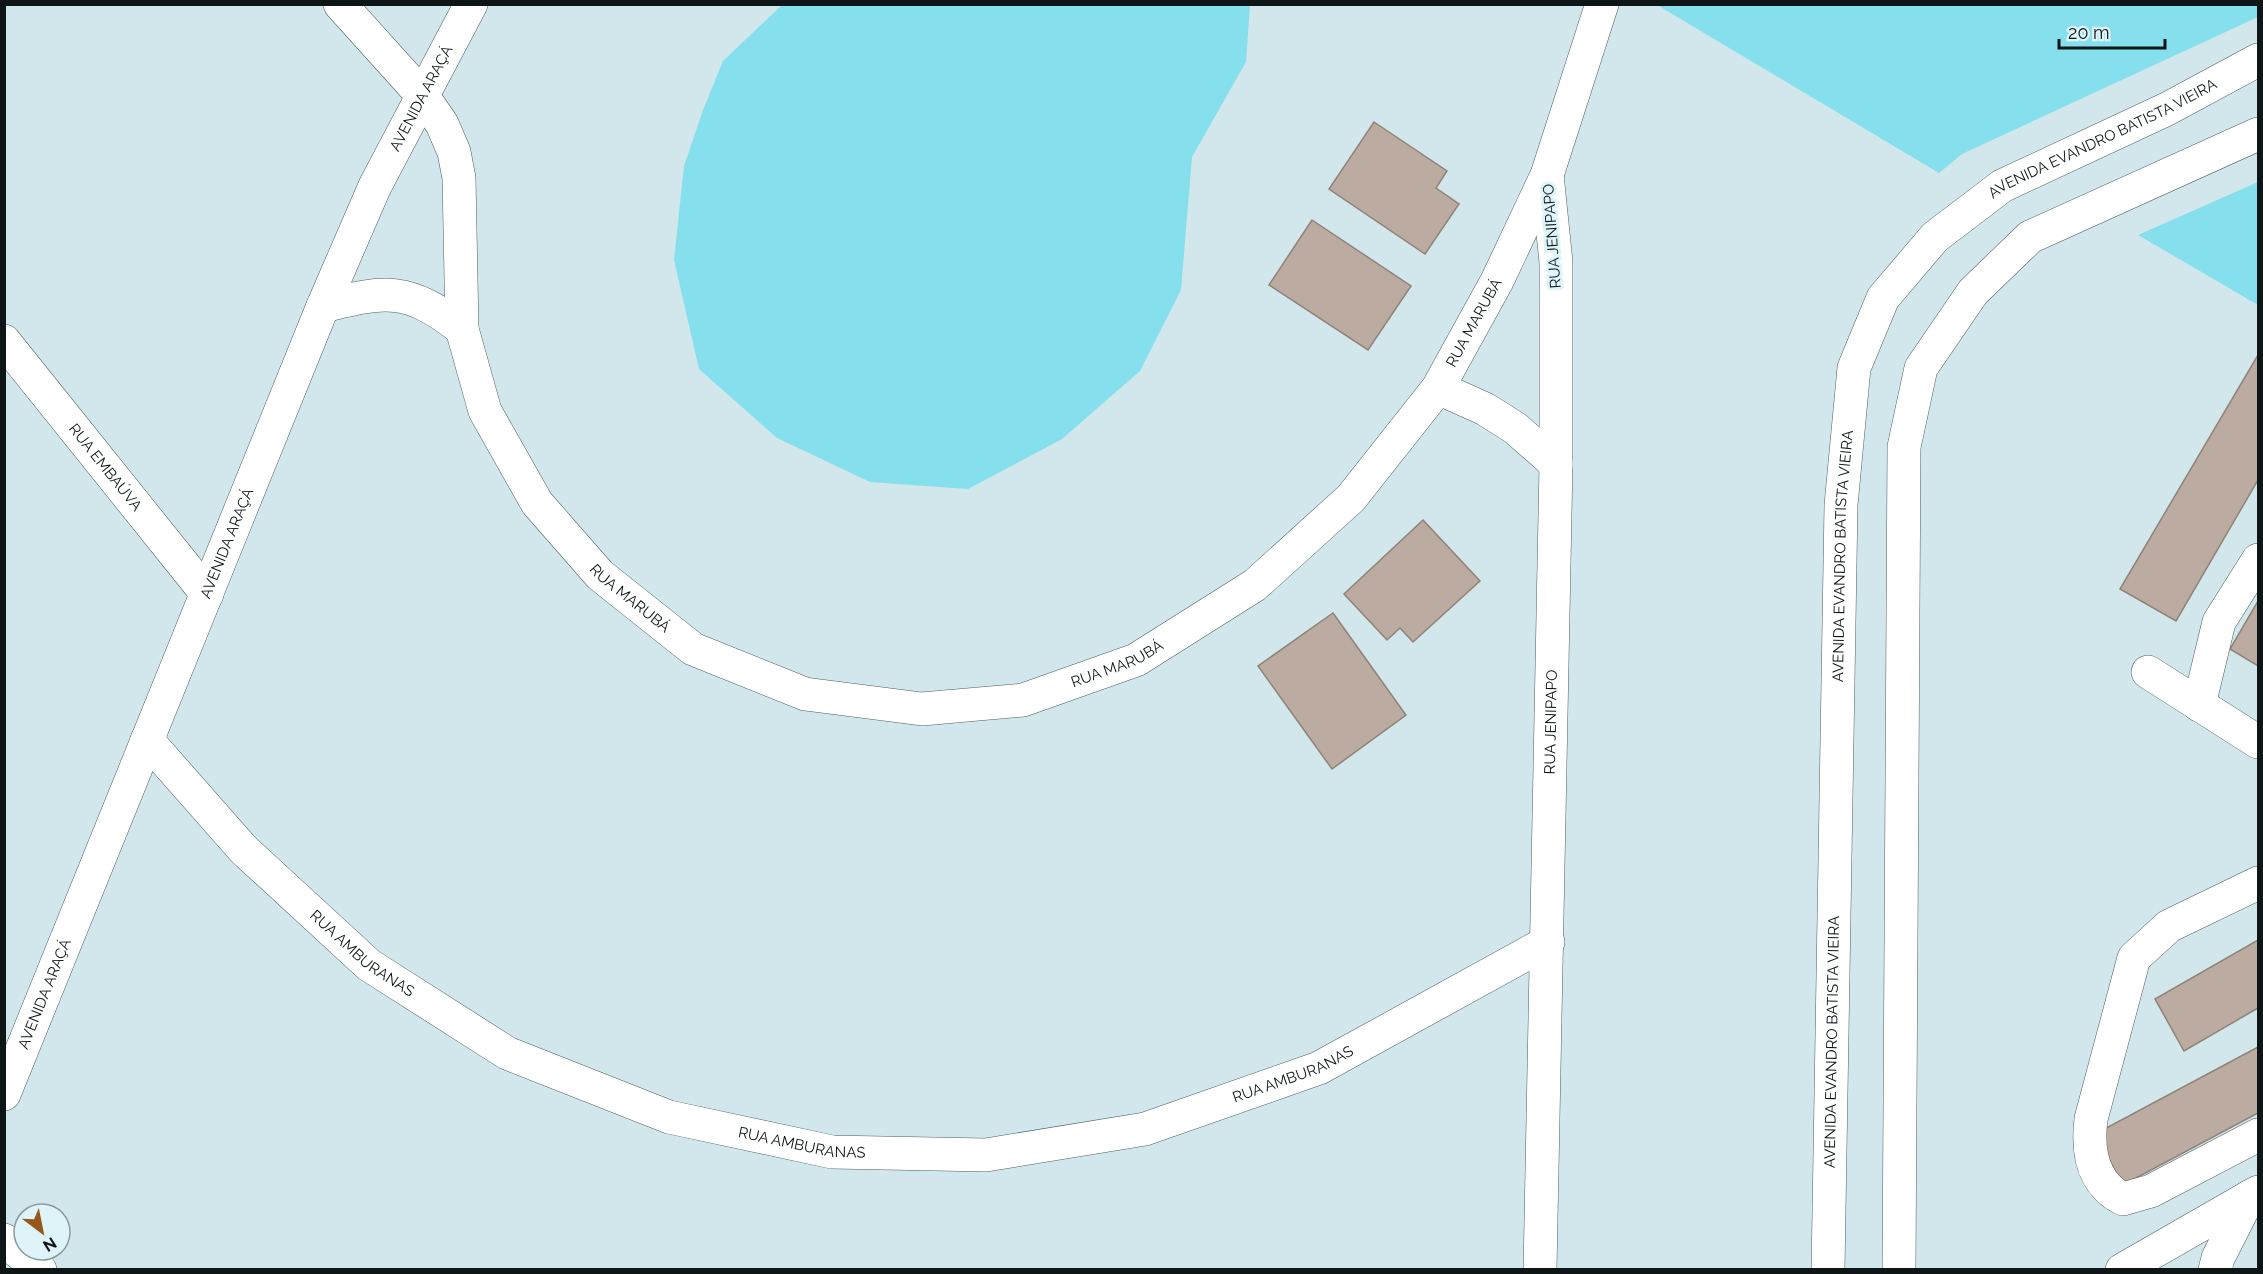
<svg xmlns="http://www.w3.org/2000/svg" width="2263" height="1274" font-family="Raleway,sans-serif">
<rect width="100%" height="100%" fill="#d1e7eb"/>
<!-- green -->
<path fill="#86dfed" d="M783,4l467,1 -4,57 -54,95 -11,133 -41,81 -78,68 -94,50 -98,-7 -93,-44 -78,-69 -25,-109 10,-94 19,-56 20,-49z
M2258,4v13l-296,137 -23,19 -282,-168z
M2258,182v123l-120,-70z"/>
<!-- building -->
<path fill="#bbaba0" stroke="#908277" stroke-width="1.5" d="M1374,122l73,49 -11,17 23,16 -34,50 -96,-65z
M1312,220l99,66 -43,64 -99,-65z
M2258,355v125l-82,141 -56,-32z
M1423,520l57,61 -67,61 -13,-14 -13,12 -43,-46z
M2258,601v65l-28,-17z
M1333,613l73,102 -74,54 -74,-103z
M2258,940v68l-74,43 -29,-52z
M2258,1047v66l-135,72 -28,-51z"/>
<g fill="none" stroke-linecap="round" stroke-linejoin="round">
<defs>
<g id="minor">
<path id="s1" d="M340,4l82,91 20,29 12,28 5,26 3,151 23,82 52,92 63,72 93,74 112,45 117,15 101,-9 113,-40 119,-75 96,-87 87,-110 59,-107 50,-106 55,-171"/>
<path d="M323,306c64,-16 85,-19 139,23"/>
<path id="s2" d="M4,341l203,253"/>
<path d="M1438,388l47,21 30,19 41,36"/>
<path d="M2148,672l110,70"/>
<path d="M2199,705l20,-83 39,-62"/>
<path id="s3" d="M147,740l97,110 125,115 138,88 162,64 163,35 154,3 159,-26 174,-61 229,-126"/>
<path d="M2258,883l-89,43 -35,32 -43,161c-4,32 1,64 32,80l28,-8 107,-56"/>
<path id="s4" d="M4,1094l319,-788 52,-120 96,-182"/>
<path d="M4,1240l36,30"/>
<path id="s5" d="M1540,1270l16,-806v-202l-9,-87"/>
<path d="M2122,1270l136,-78"/>
<path d="M2215,1270l3,-12 31,-61"/>
</g>
<g id="major">
<path id="s6" d="M1828,1270l13,-765 13,-137 29,-70 52,-61 67,-51 165,-77 91,-49"/>
<path d="M1899,1270l5,-823 17,-79 52,-76 57,-55 228,-103"/>
</g>
</defs>
<!-- minor casing -->
<use href="#minor" stroke="#4b5f62" stroke-width="34"/>
<!-- major casing -->
<use href="#major" stroke="#4b5f62" stroke-width="34"/>
<!-- minor -->
<use href="#minor" stroke="#fff" stroke-width="33"/>
<!-- major -->
<use href="#major" stroke="#fff" stroke-width="33"/>
</g>
<g text-anchor="middle" stroke-width="6" stroke-linejoin="round" paint-order="stroke">
<!-- street labels -->
<g font-size="15" fill="#0d1516" stroke="#def4f8">
<text dy="5" stroke="none"><textPath href="#s4" startOffset="1080">AVENIDA ARAÇÁ</textPath></text>
<text dy="5" stroke="none"><textPath href="#s6" startOffset="1254">AVENIDA EVANDRO BATISTA VIEIRA</textPath></text>
<text transform="translate(1552 236) rotate(-94)" y="5">RUA JENIPAPO</text>
<text dy="5" stroke="none"><textPath href="#s1" startOffset="1716">RUA MARUBÁ</textPath></text>
<text dy="5" stroke="none"><textPath href="#s2" startOffset="162">RUA EMBAÚVA</textPath></text>
<text dy="5" stroke="none"><textPath href="#s4" startOffset="594">AVENIDA ARAÇÁ</textPath></text>
<text dy="5" stroke="none"><textPath href="#s6" startOffset="714">AVENIDA EVANDRO BATISTA VIEIRA</textPath></text>
<text dy="5" stroke="none"><textPath href="#s1" startOffset="690">RUA MARUBÁ</textPath></text>
<text dy="5" stroke="none"><textPath href="#s1" startOffset="1212">RUA MARUBÁ</textPath></text>
<text dy="5" stroke="none"><textPath href="#s5" startOffset="548">RUA JENIPAPO</textPath></text>
<text dy="5" stroke="none"><textPath href="#s3" startOffset="304">RUA AMBURANAS</textPath></text>
<text dy="5" stroke="none"><textPath href="#s4" startOffset="108">AVENIDA ARAÇÁ</textPath></text>
<text dy="5" stroke="none"><textPath href="#s6" startOffset="228">AVENIDA EVANDRO BATISTA VIEIRA</textPath></text>
<text dy="5" stroke="none"><textPath href="#s3" startOffset="1294">RUA AMBURANAS</textPath></text>
<text dy="5" stroke="none"><textPath href="#s3" startOffset="790">RUA AMBURANAS</textPath></text>
</g>
</g>
<!-- border -->
<rect width="2263" height="1274" fill="none" stroke="#0d1516" stroke-width="12"/>
<!-- north arrow -->
<g transform="translate(42 1232) rotate(148)"><circle r="28" fill="#def4f8" stroke="#8a9b9e" stroke-width="1.5"/>
<path d="M0-4.5L10 22L0 15L-10 22Z" fill="#95571c"/>
<text y="-9" font-size="16" font-weight="bold" text-anchor="middle" fill="#0d1516">N</text>
</g>
<!-- scale -->
<path d="M2059 39v9h106v-9" fill="none" stroke="#0d1516" stroke-width="3"/>
<text x="2068" y="39" font-size="18" fill="#0d1516" stroke="#def4f8" stroke-width="4.5" paint-order="stroke">20 m</text>
</svg>
